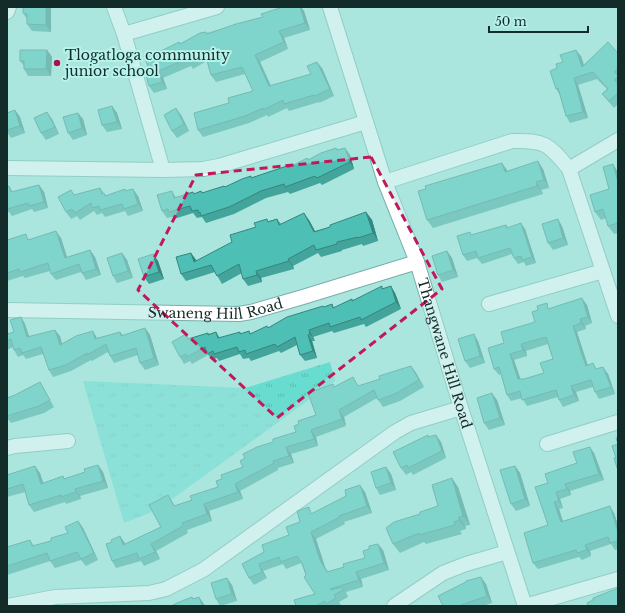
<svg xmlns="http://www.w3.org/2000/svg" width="625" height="613" font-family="'Libre Baskerville',serif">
<defs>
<pattern id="grass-tufts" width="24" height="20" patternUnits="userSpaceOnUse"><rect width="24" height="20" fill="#67dccf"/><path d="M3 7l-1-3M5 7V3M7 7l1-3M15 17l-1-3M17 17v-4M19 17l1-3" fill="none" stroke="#58bdb2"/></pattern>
</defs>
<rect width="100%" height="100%" fill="#aae6de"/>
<!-- grass -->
<path fill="url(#grass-tufts)" d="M330,362l5,19 -178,129 -33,13 -41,-142 162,7z"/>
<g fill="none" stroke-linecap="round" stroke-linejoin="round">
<defs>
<g id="minor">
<path d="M114,7l10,27 39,136"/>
<path id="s1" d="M330,7l55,175 32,80 44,146 64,198"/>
<path d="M7,12l2,-5"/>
<path d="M124,34l93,-27"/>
<path d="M7,168l156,2 40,-1 16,-3 147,-44"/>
<path d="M569,169l49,-29"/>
<path d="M385,182l127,-41c33,-1 37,3 57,28l49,147"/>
<path d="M489,304l114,-33"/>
<path id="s2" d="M7,310l232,4 12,-2 52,-15 114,-35"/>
<path d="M547,444l71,-22"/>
<path d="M7,448l8,-2 53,-5"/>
<path d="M8,606l47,-9 94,-4 17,-4 37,-19 192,-138 16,-9 50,-15"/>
<path d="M394,606l49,-33 23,-9 41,-12"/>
<path d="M525,606l93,-27"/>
</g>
</defs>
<!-- minor casing -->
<use href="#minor" stroke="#76b0a9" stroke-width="16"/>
<!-- minor -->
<use href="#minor" stroke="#fff" stroke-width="14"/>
</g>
<!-- wall -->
<path fill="#42a49b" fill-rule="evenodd" d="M23,7h28v25l-19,-1 -5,-7v-5l-4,-6z
M283,7h18l3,4 6,19 -26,8 4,11 -28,13 11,24 40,-12 11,-6 12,28 -15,7v-1l-30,9 -2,-3 -19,9 -1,-2 -18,8 -46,14 -5,-7 31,-27 24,-12 -8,-17 -29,8 -5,-7 -4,-14 -14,8 -2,-3 -28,12 4,11 -13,4 -5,-7 2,-12 7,-24 1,2 48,-19 56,-16z
M47,50l5,7 -1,19h-23l-4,-7v-3l-4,-5z
M618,53v51l-4,4 -7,-8 -5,-6 5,-5 -10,-10 -19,6 10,33 -18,5 -4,-7 -6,-21 -4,-6 1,-21 24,-12 3,9z
M112,106l5,7 5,16 -15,3 -5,-7z
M15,110l5,7 5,16 -14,5 -4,-6v-19z
M181,115l8,16 -12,7 -5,-7z
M52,119l7,15 -13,6 -5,-7z
M83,119l4,16 -14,5 -5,-7z
M336,148l2,2 7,-2 5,7 4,14 -32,16 -2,-2 -30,11 -2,-2 -22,6 -32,16 -28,9 -4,-6 -5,1 -4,-5 -19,6 -2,-2 -5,1 -5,-7 14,-14 18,-3 7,-3 2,2 22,-6 62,-21 1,2z
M543,169l6,19 -8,2 2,4 -110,34 -6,-8 80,-49z
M618,172v61l-4,1 -6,-8 -2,-8 -5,2 -6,-8 14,-23z
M39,185l5,7 4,16 -14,4 -2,-3 -20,7 -3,-4h-2v-25l2,-1 4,6z
M100,188l6,8 20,-5 12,5 5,15 -15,5 -3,-5 -20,6 -3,-4 -5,2 -3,-4 -14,9 -3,-4 -6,3 -5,-7 5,-22 3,5z
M366,212l6,8 6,21 -15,5 -1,-2 -20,6v1l-21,6 -3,-4 -25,13 1,3 -33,9 1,4 -14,4 -5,-7 -1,-6 -20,11 -7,-12 -29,9 -5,-7 10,-21 6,8 35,-19 24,-15 13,-6 8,-2 4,5 28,-4 6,11 15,-4z
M506,225l2,2 17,2 11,34 -10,3 -2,-4 -6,2 -4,-6 -2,-4 -30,10 -5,-6 -10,3 -4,-6 9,-20z
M562,226l6,19 -15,5 -5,-7z
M61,238l6,19 23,-7 5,7 6,18 -15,5 -5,-8 -25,8 -5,-6 -1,-3 -25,7 -2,-2 -16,5v-41z
M447,251l5,7 6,19 -16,5 -4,-7z
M122,253l5,7 6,18 -16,5 -4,-7z
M153,254l5,7 6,18 -15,5 -5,-7z
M383,288l12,5 6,16 -35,18 -2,-3 -30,9 -2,-2 -19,6 2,4h-3l5,17 -12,3 -5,-6 -3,-10 -16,8 -2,-2 -28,10 -2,-3 -6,1 -3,-5 -21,7 -2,-3 -5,2 -4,-5 -16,9 -2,-3 -6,3 -4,-7 6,-23 3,5 19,-6 1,1 7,-2 4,6 21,-4 8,-3 2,3 81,-30 2,4 18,-9 1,2z
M587,305l5,18 -7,3 1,3 -9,3 8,27 3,6 20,9 7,20 -16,5 -4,-7 -2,-5 -17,5 3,9 -16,6 -4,-7 -1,-3 -31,9 -5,-8 -11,3 -4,-6 -6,-21 -2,1 -5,-6 10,-26 31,-21 15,-14zM548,344l5,15 -9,14 -20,6h-4l-6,-19 13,-4 -1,-5z
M21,317l4,7 4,12h31l2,8 35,-6 23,-6 3,3 22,-7 5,7 9,30 -14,5 -5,-7 -2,-8 -24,8 -4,-7 -2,-4 -16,9 -1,-1 -20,11 -18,6 -4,-7 -6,-16 -17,5 -3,-4 -5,2 -4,-7 -1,-3 -6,3v-16l7,-2z
M478,341l7,22 -15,5 -5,-7z
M411,366l5,7 8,14 -24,14 -17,6 -6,-9 -33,19 2,9 -30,11 2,9 -27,8 3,9 -16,5v2l-38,21 3,8 -34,12 3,10 -25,9 1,3 -32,18 4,8 -16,7 -3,-5 -25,7 -4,-7 13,-18v1l36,-17 7,-32 7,11 17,-6 26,-13 4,-8 21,-12 30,-25 23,-10 3,-8 17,-9 19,-28 24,-1 21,-7z
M40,382l4,7 10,18 -10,6 -33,10 -4,-5v-20l8,-3z
M497,400l8,25 -16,5 -5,-7z
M429,437l12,5 5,16 -33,17 -2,-3 -5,3 -5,-7z
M594,453l10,27 -34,11 1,4 -11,4 3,9 -4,1 4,12 51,-8 4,12v24l-3,1 -4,-6 -21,7 1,5 -9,4 -3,-3 -41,12 -5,-6 15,-38v-42z
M98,465l5,7 5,16 -28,8 1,3 -15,5 -1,-2 -31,10 -5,-7 -4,-13 -18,5v-25l2,2 31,-1 3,10 20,-7 2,3 20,-7z
M515,466l5,7 10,33 -14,5 -5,-7z
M386,467l5,7 5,16 -16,5 -4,-7z
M458,487l12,38 -5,1 1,3 -6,2 2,3 -36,10 -2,-2 -24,11 -7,-9 27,-30 18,-8z
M365,492l7,21 -28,9 1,2 -29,15 9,28 3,5 16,-5 39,-17 6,20 -28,9 2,8 -17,5 2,5 -9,5 2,3 -3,1h-42l19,-12 -9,-19 -5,-12 -15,6 -3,-5 -20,7 4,7 -13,7 -5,-7 15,-26 25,-17 11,-13 13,-9z
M78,521l5,7 15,32 -12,6 -5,-6 -26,8 -5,-7 -43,14v-28l23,-7 4,6 17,-5 17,-8z
M486,584l6,19 -9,3h-40z
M232,585l5,16 -17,5 -4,-7z"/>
<!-- shaded-wall -->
<path fill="#36867e" d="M46,7h5v25l-5,-7z
M300,7h1l3,4 6,19 -5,-7z
M279,31l5,7 4,11 -4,-7z
M47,50l5,7 -1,19 -5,-7z
M576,50l5,6 5,17 -4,-6z
M255,55l5,7 14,31 -5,-7z
M317,62l5,6 12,28 -4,-7z
M159,71l4,7 4,11 -5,-7z
M574,78l4,7 10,33 -5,-6z
M112,106l5,7 5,16 -5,-7z
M176,108l5,7 8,16 -5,-7z
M15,110l5,7 5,16 -5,-7z
M47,112l5,7 7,15 -4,-7z
M78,113l5,6 4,16 -5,-7z
M345,148l5,7 4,14 -4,-7z
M538,161l5,8 6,19 -5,-8z
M502,163l5,7 3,9 -5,-7z
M613,164l5,8v8l-1,-1z
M536,182l5,8 2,4 -6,-8z
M39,185l5,7 4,16 -4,-6z
M133,189l5,7 5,15 -5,-7z
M172,191l4,7h-2z
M366,212l6,8 6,21 -5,-8z
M304,213l5,7 10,19 -5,-7z
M558,219l4,7 6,19 -5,-7z
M521,223l4,6 11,34 -4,-6z
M56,231l5,7 8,26 -4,-6z
M90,250l5,7 6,18 -5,-6z
M447,251l5,7 6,19 -5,-7z
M122,253l5,7 6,18 -5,-7z
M191,253l5,7 3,9 -5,-7z
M153,254l5,7 6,18 -5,-7z
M288,259l5,7 1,3 -5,-8z
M256,271l5,7 1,4 -5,-7z
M391,286l4,7 6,16 -5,-7z
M582,298l5,7 5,18 -4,-6z
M21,317l4,7 6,19 -4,-6z
M580,319l5,7 1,3 -5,-6z
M573,326l4,6 13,40 -4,-6z
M145,328l5,7 9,30 -5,-7z
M55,330l5,6 4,16 -4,-7z
M309,330l4,7 2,4 -5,-7z
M93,331l4,7 3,8 -5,-7z
M474,334l4,7 7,22 -5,-7z
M308,335l4,6 5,17 -4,-7z
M521,344l5,7 1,5 -4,-6z
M510,354l4,6 9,26 -5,-7z
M411,366l5,7 8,14 -5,-7z
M603,367l5,7 7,20 -4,-7z
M571,386l5,6 3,9 -5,-6z
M492,393l5,7 8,25 -5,-7z
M339,410l5,7 2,9 -4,-7z
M311,430l5,7 2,9 -4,-7z
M436,435l5,7 5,16 -4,-7z
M286,447l5,7 3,9 -5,-7z
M590,447l4,6 10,27 -5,-6z
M98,465l5,7 5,16 -5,-7z
M35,466l5,7 6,18 -5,-7z
M515,466l5,7 10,33 -5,-7z
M386,467l5,7 5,16 -5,-7z
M452,478l6,9 12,38 -7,-9z
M235,484l5,7 3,8 -5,-7z
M565,484l5,7 1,4 -4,-6z
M360,485l5,7 7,21 -5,-7z
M75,489l5,7 1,3 -5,-7z
M556,492l4,7 3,9 -4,-7z
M554,502l5,7 6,20 -4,-7z
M204,504l5,7 3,10 -5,-7z
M610,506l4,7 4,12v7z
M459,517l6,9 1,3 -7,-9z
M78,521l5,7 15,32 -4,-7z
M311,532l5,7 9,28 7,12 -12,-19z
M120,536l5,7 3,9 -5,-7z
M151,544l5,7 4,8 -5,-7z
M378,544l5,6 6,20 -5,-7z
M585,545l5,6 1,5 -4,-6z
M259,564l8,14 -5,-6z
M356,572l5,7 2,8 -4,-7z
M481,577l5,7 6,19 -5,-7z
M227,578l5,7 5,16 -5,-7z
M199,597l5,7 1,2h-3z"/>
<!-- building -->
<path fill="#4dbfb4" stroke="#36867e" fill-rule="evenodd" d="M23,7h23v18l-19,-1v-10l-4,-1z
M283,7h17l5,16 -26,8 5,11 -29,13 14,31 42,-12 -4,-8 10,-4 13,27 -15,7 -1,-1 -30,9 -1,-4 -20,10v-2l-18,8 -47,14 -4,-17 35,-10 -1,-5 25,-7 -11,-24 -31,8 -6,-22 -17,9 -2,-3 -32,14 5,-2 3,11 -13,4 -3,-11 5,-1 -7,-18 14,-6 1,2 20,-10 1,2 20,-11 6,-1 1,2 29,-10 27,-7 -2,-3z
M608,42l10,11v15l-4,4 4,4v1l-4,3 4,4v9l-9,8 -7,-7 6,-5 -15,-17 -19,6 9,34 -17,4 -8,-28 -2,1 -6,-18 7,-3 -1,-4 7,-2 -3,-7 16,-5 6,17z
M20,50h27l-1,19h-22v-8h-4z
M112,106l5,16 -15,3 -4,-15z
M176,108l8,16 -12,7 -8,-16z
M15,110l5,16 -13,4v-17z
M47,112l8,15 -14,6 -7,-15z
M78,113l4,15 -14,5 -5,-16z
M336,148l1,2 8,-2 5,14 -33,16 -2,-2 -30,11 -1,-3 -23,7 -32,16 -28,9 -1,-4 -1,1 -1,-3 -6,1 -2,-5 -21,6 -1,-3 -6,2 -5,-16 15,-4 2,7 19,-6 1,2 7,-3 1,2 22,-7 1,1 17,-8 9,-3v2l36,-12 1,2 19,-10 1,2 13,-7z
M538,161l6,19 -8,2 1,4 -110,34 -9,-29 8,-2 -1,-3 77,-23 3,9z
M613,164l4,15h1v44l-10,3 -5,-17 -8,3 -5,-17 19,-6 -6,-22z
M39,185l5,17 -15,4 -1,-3 -21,6v-22l2,-1 2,6z
M100,188l2,6 2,-1 1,3 20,-7v2l8,-2 5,15 -14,5 -2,-5 -22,6 -1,-4 -7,2 -1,-5 -16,10 -3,-4 -6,3 -8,-15 13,-7 3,5z
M366,212l7,21 -15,5v-1l-21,5v2l-21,6 -2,-5 -26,14 1,2 -33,10 1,4 -14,4 -4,-15 -22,12 -6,-11 -30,9 -5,-17 15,-4 3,9 38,-20 -2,-7 26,-8 -2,-4 13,-4 1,3 9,-3 2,6 25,-12 10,19 16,-5v-2z
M558,219l5,19 -15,5 -6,-19z
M521,223l11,34 -10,3 -1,-4 -7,2 -4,-10 -32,10 -2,-7 -13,4 -6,-19 13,-4 1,3 35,-10 1,3z
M56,231l9,27 25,-8 6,19 -14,4 -3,-9 -28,10 -3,-11 -28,9 -1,-3 -12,4v-33l19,-6 2,6z
M447,251l6,19 -15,5 -6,-19z
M122,253l6,18 -15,5 -6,-18z
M153,254l6,18 -15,5 -6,-18z
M382,286v3l9,-3 5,16 -35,18 -1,-3 -30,10 -1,-4 -20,7 1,4 -2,1 5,16 -13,4 -5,-18 -18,10 -2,-3 -29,10 -1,-4 -6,2 -2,-5 -23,7 -1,-3 -6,3 -2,-7 -18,10 -1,-3 -6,3 -8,-15 14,-8 2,5 20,-6v2l8,-3 2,6 22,-6v2l9,-3 1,3 17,-8 1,2 19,-11 36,-11 1,1 8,-3 1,4 19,-9v2z
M582,298l6,19 -8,2 1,4 -8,3 8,26 5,14 7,-3 3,6 7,-2 8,20 -16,5 -4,-12 -20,6 3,9 -15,5 -3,-10 -34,10 -2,-9 -13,4 -8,-28 -5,2 -6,-21 16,-5 -3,-11 34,-10 -3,-10 6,-2 -1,-4 10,-3 1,6zM546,337l7,22 -13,4 4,10 -20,6h-6l-8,-25 13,-4 -2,-6z
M21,317l6,20 28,-7 5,15 16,-9 17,-5 2,8 25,-7 1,4 24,-8 9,30 -14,5 -4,-15 -26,8 -4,-12 -19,11v-2l-21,12 -17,5 -8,-23 -19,6 -2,-5 -6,2 -3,-11 -4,2v-7l7,-2 -4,-12z
M474,334l6,22 -15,5 -7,-22z
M411,366l8,14 -24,14 -17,6 -4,-10 -35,20 3,9 -31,11 3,9 -28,8 3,9 -16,5 1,2 -39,21 3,8 -34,12 3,10 -25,9 1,3 -32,18 4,8 -16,7 -2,-6 -25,8 -6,-17 6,-2 -1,-2 9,-4 3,9 38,-18 -12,-22 19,-10 6,11 18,-6 -2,-4 28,-9 -2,-6 6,-2 -1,-4 22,-8 -3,-6 5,-3 -2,-4 14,-7 16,-5v-3l23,-7 -2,-6 5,-2 -1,-3 18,-6 -8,-22 25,-9 1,3 19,-10 5,9 22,-7 -1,-3z
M40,382l10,18 -11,6 -32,10v-18l8,-3z
M492,393l8,25 -16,5 -7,-25z
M428,435v2l8,-2 6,16 -34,17 -1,-3 -6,3 -8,-16z
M616,438h2v30h-1l-3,-10h2l-4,-12 6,-2z
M590,447l9,27 -34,10 2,5 -11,3 3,9 -5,1 7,20 49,-16 8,26v9l-8,2 -2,-6 -23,8 2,5 -10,3 -1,-3 -43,13 -9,-30 24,-8 -13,-38 13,-4 -3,-9 32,-11 -4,-11z
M98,465l5,16 -28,8 1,3 -15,5v-2l-32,10 -6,-21 -16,5v-14l28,-9 6,18 22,-8 1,3 21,-7 -1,-3z
M515,466l10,33 -14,5 -11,-34z
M386,467l5,16 -15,5 -5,-16z
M452,478l11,38 -4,1v3l-5,2 1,3 -36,10v-2l-26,11 -7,-16 8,-6 26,-8v-2l18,-6 -6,-21z
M360,485l7,21 -28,10 1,1 -29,15 9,28 7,12 17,-5 -1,-3 22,-6 -2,-7 6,-2v-3l9,-2 6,19 -28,9 3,8 -29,9 1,1 11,-3 1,3 -9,5 2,3 -10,6 -1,-3 -9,5h-20l-2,-6 21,-6 -11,-17 2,-2 -3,-10 -6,-9 -16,6 -2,-5 -20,7 3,8 -13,6 -7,-14 22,-12 -2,-7 27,-10 -3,-8 14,-5 -3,-11 12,-4 2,7 35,-18 -1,-6z
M78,521l16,32 -13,6 -4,-7 -27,9 -3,-8 -40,13v-19l23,-7 2,6 19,-5v-3l17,-5 -3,-6z
M481,577l6,19 -29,10h-15l-5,-10 28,-14v-1z
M227,578l5,16 -16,5 -5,-16z
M618,588v18h-30l-1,-3 6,-3v-2z
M192,597l1,2 6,-2 3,9h-31l6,-3z"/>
<!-- marked area -->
<path d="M0 0H625V613H0ZM371,157l71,132 -165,129 -139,-128 58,-115z" fill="#aae6de" fill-opacity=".55" fill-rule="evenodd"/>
<path fill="none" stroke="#c2185b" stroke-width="3" stroke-dasharray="8 5" stroke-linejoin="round" d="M371,157l71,132 -165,129 -139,-128 58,-115z"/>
<!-- markers -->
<circle fill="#a7134c" stroke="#b7f3eb" stroke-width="1.5" cx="57" cy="63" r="4"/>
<g text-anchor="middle" stroke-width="4" stroke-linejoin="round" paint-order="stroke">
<!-- poi labels -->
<g font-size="14" fill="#132b29" stroke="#b7f3eb" text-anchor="start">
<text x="65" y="60">Tlogatloga community<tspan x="65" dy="16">junior school</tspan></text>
</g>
<!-- street labels -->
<g font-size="14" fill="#132b29" stroke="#b7f3eb">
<text dy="5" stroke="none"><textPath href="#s2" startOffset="209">Swaneng Hill Road</textPath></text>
<text dy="5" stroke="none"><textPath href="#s1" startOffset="365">Thangwane Hill Road</textPath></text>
</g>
</g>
<!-- border -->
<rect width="625" height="613" fill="none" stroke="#132b29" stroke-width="16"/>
<!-- scale -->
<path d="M489 26v6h99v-6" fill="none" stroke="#132b29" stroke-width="2"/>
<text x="495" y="26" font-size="12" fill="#132b29" stroke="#b7f3eb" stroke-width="3" paint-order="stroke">50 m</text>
</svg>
